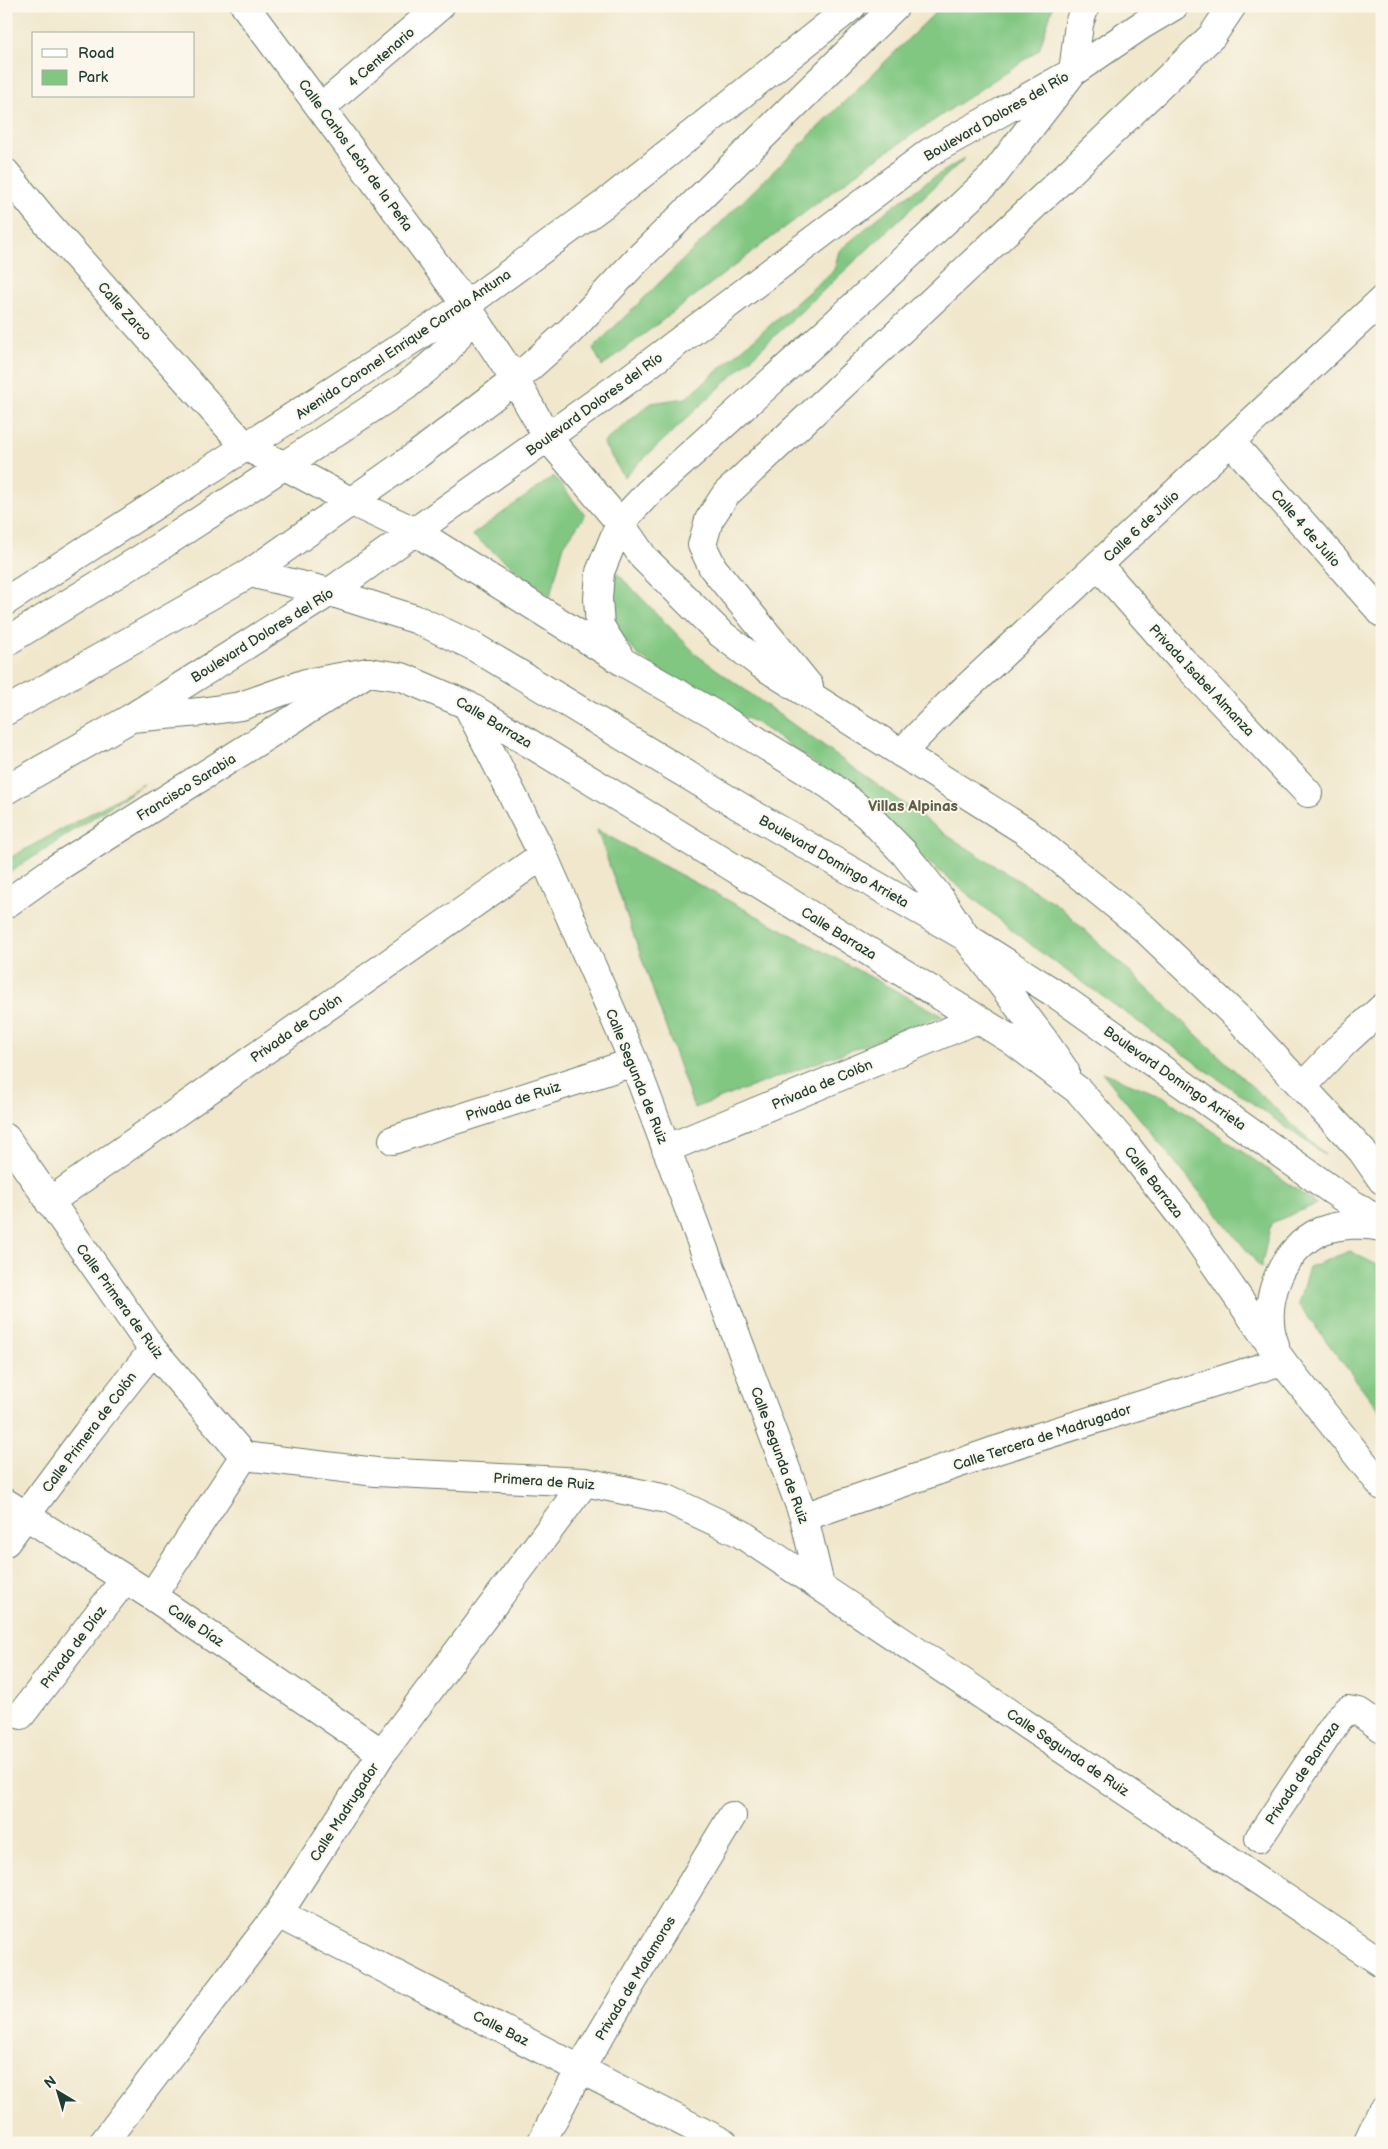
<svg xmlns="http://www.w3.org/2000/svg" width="1388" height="2149" font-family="'Balsamiq Sans',sans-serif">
<rect width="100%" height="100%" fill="#fbf7ec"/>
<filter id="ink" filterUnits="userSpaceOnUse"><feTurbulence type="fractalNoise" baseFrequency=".02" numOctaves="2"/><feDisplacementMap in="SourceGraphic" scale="10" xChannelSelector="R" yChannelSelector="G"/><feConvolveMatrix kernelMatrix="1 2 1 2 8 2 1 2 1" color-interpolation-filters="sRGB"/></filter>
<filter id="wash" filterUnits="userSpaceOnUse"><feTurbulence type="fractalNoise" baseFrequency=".0096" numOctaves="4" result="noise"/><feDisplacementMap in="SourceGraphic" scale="20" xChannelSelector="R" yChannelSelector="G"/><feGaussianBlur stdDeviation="1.12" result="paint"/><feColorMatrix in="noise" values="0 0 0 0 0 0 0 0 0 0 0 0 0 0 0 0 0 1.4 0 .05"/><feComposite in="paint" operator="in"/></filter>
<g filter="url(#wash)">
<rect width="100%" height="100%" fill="#f0e7cc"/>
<!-- green -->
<path fill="#81c782" stroke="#50825b" d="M942,6h111l-14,44 -169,113 -268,203 -9,-18z
M965,158l-341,319 -21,-34 48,-40 35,-5 148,-128 5,-19 40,-34 46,-34z
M554,476l31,39 -21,30 -14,51 -78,-61z
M616,572l82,84 250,180 111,70 266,249 -286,-204 -151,-121 -59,-57 -72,-50 -62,-30 -56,-37 -21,-23 -9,-34z
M144,784l-138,91v-15z
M597,830l346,186 -249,92z
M1102,1072l62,25 153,107 -46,19 -10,45z
M1350,1251l32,17v146l-84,-110 11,-37z"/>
</g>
<g filter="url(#ink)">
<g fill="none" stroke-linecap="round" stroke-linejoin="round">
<defs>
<path id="minor" d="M245,6l221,299
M322,107l118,-101
M6,173l40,49 200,225
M1231,442l151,171
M1099,566l82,93 127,134
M6,601l460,-296 141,-103 245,-196
M467,705l76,150 91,207 170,455 16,68
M901,753l46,-47 435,-406
M6,904l49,-35 313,-197
M1302,1087l42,-44 38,-35
M6,1138l147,212 91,106
M393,1140l241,-78
M666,1149l312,-130
M49,1202l494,-347
M244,1456l132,16 209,10 82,17 73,34 642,430
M6,1503l146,93 230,157
M804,1517l193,-67 285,-89
M6,1542l81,-109 66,-83
M152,1596l92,-140
M21,1715l104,-136
M1259,1838l80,-120 9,-8 11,2 23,16
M278,1914l446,229
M103,2143l175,-229 104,-161 203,-271
M541,2143l39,-74 152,-253
M1367,2143l15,-32"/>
<path id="major" d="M466,305l49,75 33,58 72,85 24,35 76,75 42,32 263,166 120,98 94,90 123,132 20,29
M246,447l39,19 67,36 64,30 207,130 91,52 117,72 36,29 37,38 36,45 26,39 77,102 22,32
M250,573l80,19 88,28 53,25 278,167 217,125 93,59 274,195 33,22 16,7
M6,642l144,-89 256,-167c18,-16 50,-38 57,-61 2,-7 2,-14 3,-20
M619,656l-19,-30 -2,-27 2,-27 20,-49 28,-30 188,-170 157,-147 80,-104 6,-48 6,-18
M809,686l-96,-118 -11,-23 7,-25 17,-26 344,-322 142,-136 20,-30
M6,711l244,-138 167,-118 98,-75 55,-49 65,-69 260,-256
M131,718l69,-6 41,-6 65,-23 62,-11 34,5 65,28 259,158 284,176 69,52 46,53 60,77 97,140 100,125
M6,790l125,-72 199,-126 299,-213 301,-227 143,-80 69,-47 32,-19
M1275,1345c-16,-40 6,-96 46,-114 18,-7 43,-8 61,-4"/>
</defs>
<!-- minor casing -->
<use href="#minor" stroke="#687869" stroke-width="30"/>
<!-- major casing -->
<use href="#major" stroke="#687869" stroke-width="30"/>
<!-- minor -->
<use href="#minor" stroke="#fff" stroke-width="28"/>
<!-- major -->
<use href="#major" stroke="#fff" stroke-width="28"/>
</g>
</g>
<g text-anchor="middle" stroke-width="4" stroke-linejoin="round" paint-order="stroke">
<!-- street labels -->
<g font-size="14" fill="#1f3d34" stroke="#fbf7ec">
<text transform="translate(381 57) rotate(-41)" y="5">4 Centenario</text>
<text transform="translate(996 116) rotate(-30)" y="5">Boulevard Dolores del Río</text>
<text transform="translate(356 155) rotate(54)" y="5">Calle Carlos León de la Peña</text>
<text transform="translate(125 311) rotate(48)" y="5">Calle Zarco</text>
<text transform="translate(403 344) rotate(-34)" y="5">Avenida Coronel Enrique Carrola Antuna</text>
<text transform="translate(594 404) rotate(-36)" y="5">Boulevard Dolores del Río</text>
<text transform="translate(1141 526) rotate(-43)" y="5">Calle 6 de Julio</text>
<text transform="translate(1306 528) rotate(49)" y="5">Calle 4 de Julio</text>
<text transform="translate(262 635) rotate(-32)" y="5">Boulevard Dolores del Río</text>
<text transform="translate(1202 680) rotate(47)" y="5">Privada Isabel Almanza</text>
<text transform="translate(494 722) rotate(31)" y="5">Calle Barraza</text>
<text transform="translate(186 787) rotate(-32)" y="5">Francisco Sarabia</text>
<text transform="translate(834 861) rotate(30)" y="5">Boulevard Domingo Arrieta</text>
<text transform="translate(839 933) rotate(32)" y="5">Calle Barraza</text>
<text transform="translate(296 1028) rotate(-35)" y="5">Privada de Colón</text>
<text transform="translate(637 1076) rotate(68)" y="5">Calle Segunda de Ruiz</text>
<text transform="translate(1175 1078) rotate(35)" y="5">Boulevard Domingo Arrieta</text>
<text transform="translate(822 1084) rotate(-23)" y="5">Privada de Colón</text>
<text transform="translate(513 1101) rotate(-18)" y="5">Privada de Ruiz</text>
<text transform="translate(1154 1182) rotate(52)" y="5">Calle Barraza</text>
<text transform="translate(120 1301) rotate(54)" y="5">Calle Primera de Ruiz</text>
<text transform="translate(89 1432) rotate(-53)" y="5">Calle Primera de Colón</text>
<text transform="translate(1042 1437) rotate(-18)" y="5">Calle Tercera de Madrugador</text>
<text transform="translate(780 1455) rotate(70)" y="5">Calle Segunda de Ruiz</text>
<text transform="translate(544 1481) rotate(4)" y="5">Primera de Ruiz</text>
<text transform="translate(196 1625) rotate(34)" y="5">Calle Díaz</text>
<text transform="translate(73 1647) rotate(-53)" y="5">Privada de Díaz</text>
<text transform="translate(1068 1752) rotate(34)" y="5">Calle Segunda de Ruiz</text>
<text transform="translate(1302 1773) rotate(-56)" y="5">Privada de Barraza</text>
<text transform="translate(344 1812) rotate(-57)" y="5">Calle Madrugador</text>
<text transform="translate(635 1978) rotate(-59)" y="5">Privada de Matamoros</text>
<text transform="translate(501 2028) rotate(27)" y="5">Calle Baz</text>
</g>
<!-- neighbourhood labels -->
<g font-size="15" font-weight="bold" fill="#5e5f48" stroke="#fbf7ec">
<text x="913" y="811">Villas Alpinas</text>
</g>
</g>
<!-- margin -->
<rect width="1388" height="2149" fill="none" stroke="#fbf7ec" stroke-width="25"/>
<!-- legend -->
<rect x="32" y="32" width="162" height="65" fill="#fbf7ec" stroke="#a3ada2"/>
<rect x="42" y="49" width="25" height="8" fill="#ffffff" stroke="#a3ada2"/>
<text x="78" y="58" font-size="15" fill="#1f3d34">Road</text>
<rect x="42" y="70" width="25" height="15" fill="#81c782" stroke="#a3ada2"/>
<text x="78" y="82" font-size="15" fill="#1f3d34">Park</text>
<!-- north arrow -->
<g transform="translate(58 2092) rotate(322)" stroke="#fbf7ec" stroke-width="4" paint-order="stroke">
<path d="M0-4L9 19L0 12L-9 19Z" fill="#1f3d34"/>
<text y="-8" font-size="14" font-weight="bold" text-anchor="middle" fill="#1f3d34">N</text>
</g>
</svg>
